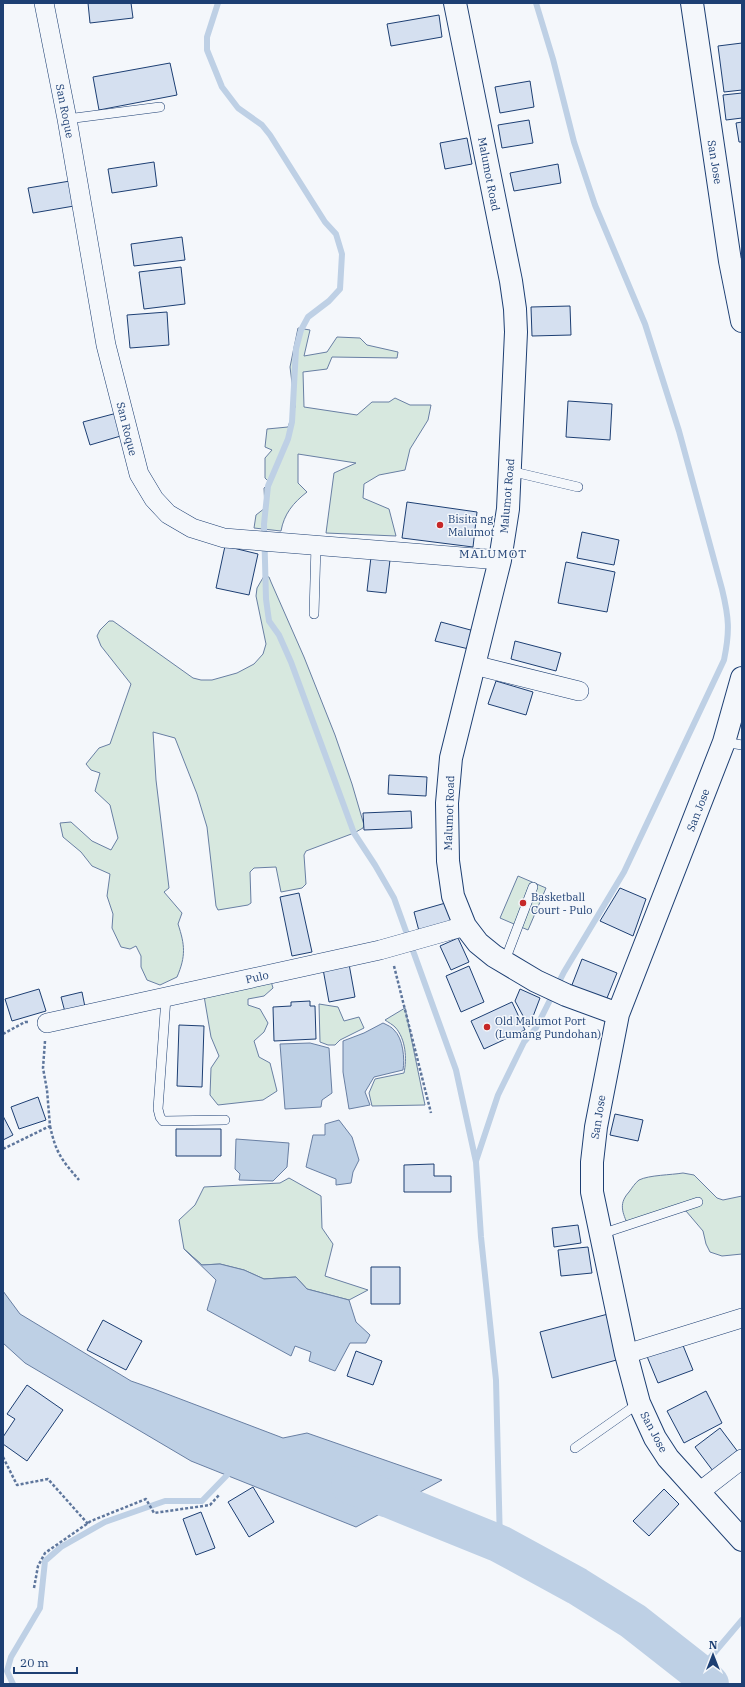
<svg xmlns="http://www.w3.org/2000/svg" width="745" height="1687" font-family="'IBM Plex Serif',serif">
<rect width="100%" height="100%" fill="#f4f7fb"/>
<!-- green -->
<path fill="#d7e8df" stroke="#687fa3" d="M298,328l12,2 -6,26 23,-4 10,-15 23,1 7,7 31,7 -1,6 -65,-1 -5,12 -24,3 1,35 53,8 15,-13h17l6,-4 15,7h21l-3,15 -18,29 -5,21 -26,5 -15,9 -1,14 26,11 7,27 -70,-3 8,-60 22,-10 -58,-9v29l9,9c-14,11 -23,22 -26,39l-27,-3 2,-13 9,-7 -1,-20 6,-5 -5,-5v-20l7,-8 -7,-3 2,-18 21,-2 7,-20 -5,-40z
M264,576l5,1 2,5 33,75 31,78 17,49 12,41 -1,3 -9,5 -48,18 -2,4 2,29 -4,4 -21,4 -5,-25 -22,1 -4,4 1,31 -3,2 -30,5 -2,-4 -9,-79 -10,-33 -22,-56 -22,-6 3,48 13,108 -5,4 18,21 -4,11c7,21 8,32 -1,53l-17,8 -13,-5 -6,-13v-11l-5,-10 -6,3 -9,-2 -9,-19 1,-14 -6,-18 3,-22 -18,-8 -11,-14 -18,-15 -3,-14 11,-1 21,19 19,9 7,-12 -8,-33 -15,-14 5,-18 -9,-3 -5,-6 13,-16 11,-4 21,-60 -30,-38 -4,-10 3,-6 9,-9h4l80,57 8,2h11l25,-7 17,-9 9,-10 3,-10 -10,-48 1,-8z
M518,876l28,12 -18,42 -28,-12z
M270,978l3,10 -9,8 -16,3v6l12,4 8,14 -4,9 -10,9 5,16 11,6 7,28 -14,9 -45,5 -8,-10 1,-27 8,-12 -8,-19 -7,-41z
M319,1004l19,3 6,14 15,-4 5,11 -24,12 -5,5h-7l-8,-3z
M405,1008l20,97 -53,1 -3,-13 6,-14 29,-6c3,-14 2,-34 -9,-46 -2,-2 -7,-5 -10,-7z
M683,1173l11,2 23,23 6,2 19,-4v58l-20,2 -12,-4 -4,-8 -3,-13 -17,-20 -6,-1 -53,13c-5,-12 -8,-20 2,-31 3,-4 6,-9 10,-12 10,-5 32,-5 44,-7z
M289,1178l32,18 1,32 11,16 -8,32 43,14 -19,10 -42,-11 -11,-12 -32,2 -20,-9 -24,-6 -18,1 -18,-16 -5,-29 16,-15 9,-18 76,-4z"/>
<!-- water -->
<path fill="#bed0e5" stroke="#687fa3" d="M383,1023c4,2 9,4 11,7 9,8 11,29 9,40l-29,7 -9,15 5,13 -21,4 -6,-37v-31l21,-8z
M310,1043l19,5 3,45 -10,7 -1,7 -36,2 -5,-65z
M339,1120l13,17 7,23 -6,12 -2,11 -15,2v-6l-30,-12 7,-32h12v-11z
M236,1139l53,4 -2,24 -14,14 -34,-1 1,-6 -5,-5z
M184,1249l18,16 18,-1 24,6 20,9 32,-2 11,12 42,11 7,22 14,13 -4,8h-16l-15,28 -26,-10 2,-9 -16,-6 -4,10 -84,-46 9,-30z
M3,1291l17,23 111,67 23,8 129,49 24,-5 135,47 -86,47 -165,-66 -166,-98 -22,-20z"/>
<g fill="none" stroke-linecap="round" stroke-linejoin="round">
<!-- stream -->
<path stroke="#bed0e5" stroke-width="6" d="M218,3l-11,34v13l15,37 16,21 24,17 8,10 55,87 11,12 6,20 -2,35 -11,12 -21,16 -7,13 -5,19 -4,73 -4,17 -20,47 -4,38 2,75 3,22 10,14 12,27 63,171 21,32 19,33 62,172 20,92 5,75 15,143 4,164
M476,1161l22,-66 26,-53 12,-14 28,-56 60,-100 100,-212c6,-29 5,-42 -2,-71l-43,-158 -34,-107 -50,-119 -21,-63 -21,-83 -17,-56
M698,1672l44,-52
M13,1684l-6,-13 4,-14 29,-49 5,-47 16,-14 44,-25 60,-21h37l30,-31"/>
<!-- river -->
<path stroke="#bed0e5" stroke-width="38" d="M350,1485l39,14 111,45 77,42 56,35 65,51 12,12"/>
</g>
<!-- building -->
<path fill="#d5e0f0" stroke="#1d3f73" d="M88,3h43l2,15 -43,5z
M439,15l3,22 -51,9 -4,-22z
M742,43v47l-18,2 -6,-46z
M170,63l7,32 -78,15 -6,-33z
M530,81l4,26 -34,6 -5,-26z
M742,93v25l-16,2 -3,-25z
M529,120l4,23 -31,5 -4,-23z
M742,122v20h-3l-3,-19z
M467,138l5,26 -27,5 -5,-26z
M154,162l3,24 -45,7 -4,-24z
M558,164l3,19 -47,8 -4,-18z
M70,181l4,25 -41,7 -5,-25z
M182,237l3,23 -51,6 -3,-22z
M181,267l4,37 -41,5 -5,-37z
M570,306l1,29 -39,1 -1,-29z
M167,312l2,33 -39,3 -3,-33z
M568,401l44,3 -2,36 -44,-3z
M117,413l7,22 -34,10 -7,-23z
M407,502l70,10 -4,35 -71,-9z
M582,532l37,8 -5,25 -37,-7z
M225,546l33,8 -9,41 -33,-7z
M371,557l19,3 -4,33 -19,-2z
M566,562l49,10 -8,40 -49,-9z
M441,622l37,10 -5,18 -38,-9z
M515,641l46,12 -5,18 -45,-12z
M496,681l37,11 -7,23 -38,-11z
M389,775l38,2 -1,19 -38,-2z
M411,811l1,17 -48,2 -1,-17z
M620,888l26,11 -13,37 -33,-15z
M299,893l13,59 -20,4 -12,-59z
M449,902l5,19 -35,10 -5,-19z
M458,938l11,24 -18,8 -11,-24z
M582,959l35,14 -12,30 -35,-13z
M349,964l6,33 -26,5 -6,-33z
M469,966l15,36 -23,10 -15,-36z
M39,989l7,22 -34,10 -7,-22z
M520,989l20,9 -11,29 -14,-26z
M82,992l3,15 -20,5 -4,-15z
M310,1001v5h5l1,33 -42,2 -1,-34 18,-1v-4z
M512,1002l13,28 -41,19 -13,-28z
M179,1025l25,1 -2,61 -25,-1z
M38,1097l8,23 -27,9 -8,-22z
M615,1114l28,6 -5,21 -28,-6z
M3,1116l10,19 -10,5z
M176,1129h45v27h-45z
M434,1164v12h17v16h-47v-27z
M578,1225l3,18 -27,4 -2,-19z
M588,1247l4,26 -31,3 -3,-26z
M371,1267h29v37h-29z
M608,1314l12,45 -68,19 -12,-46z
M103,1320l39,21 -16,29 -39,-20z
M682,1343l11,27 -35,13 -12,-29z
M356,1351l26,10 -9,24 -26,-9z
M27,1385l36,25 -36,51 -24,-17v-7l12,-18 -8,-5z
M706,1391l16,32 -38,20 -17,-32z
M720,1428l21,28 -25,19 -21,-28z
M253,1487l21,35 -25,15 -21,-35z
M664,1489l15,15 -30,32 -16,-15z
M201,1512l14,36 -19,7 -13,-36z"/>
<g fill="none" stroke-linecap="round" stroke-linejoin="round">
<defs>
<path id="lane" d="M67,119l93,-12
M510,471l68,16
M314,614l2,-69
M724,742l18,3
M504,963l29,-76
M166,998l-8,111 2,8 3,4 62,-1
M601,1234l97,-32
M575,1448l64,-45"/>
<path id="street" d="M44,3l23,116 39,226 33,129 15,25 14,15 24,14 32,10 276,22
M474,665l105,26
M47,1023l333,-73 85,-24
M626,1354l116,-36
M698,1493l44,-34"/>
<path id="secondary" d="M455,3l56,278 4,28 1,23 -8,177 -8,51 -49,198 -4,45 1,58 5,35 12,30 13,17 16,13 42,25 30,14 52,19
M692,3l38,258 12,60
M742,678l-18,64 -106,272 -22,113 -4,35v30l34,162 13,49 16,35 13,20 74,82"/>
</defs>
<!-- lane casing -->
<use href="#lane" stroke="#1d3f73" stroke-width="10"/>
<!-- street casing -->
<use href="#street" stroke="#1d3f73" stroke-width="20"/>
<!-- secondary casing -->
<use href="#secondary" stroke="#1d3f73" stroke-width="24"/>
<!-- path -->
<path stroke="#5e769c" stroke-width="2.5" stroke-dasharray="3 2" stroke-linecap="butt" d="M394,966l37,147
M3,1034l22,-12h3
M50,1126c6,27 11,33 29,54
M3,1149l47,-23 -3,-36 -4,-22 2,-27
M3,1457l14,28 31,-6 40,45
M34,1588l4,-22 7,-13 46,-32 55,-22 8,14 56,-8 10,-11"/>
<!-- lane -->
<use href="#lane" stroke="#f4f7fb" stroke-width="9"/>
<!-- street -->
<use href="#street" stroke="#f4f7fb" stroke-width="19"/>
<!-- secondary -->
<use href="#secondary" stroke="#f4f7fb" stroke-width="22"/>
</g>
<!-- markers -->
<g fill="#c62828" stroke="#f4f7fb" stroke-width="1.5">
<circle cx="440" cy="525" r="4"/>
<circle cx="523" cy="903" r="4"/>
<circle cx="487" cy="1027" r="4"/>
</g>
<g text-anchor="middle" stroke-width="3" stroke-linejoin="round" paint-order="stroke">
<!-- street labels -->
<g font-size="11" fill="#1d3f73" stroke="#f4f7fb">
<text transform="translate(65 111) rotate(79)" y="4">San Roque</text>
<text transform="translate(715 162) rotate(81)" y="4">San Jose</text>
<text transform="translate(489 174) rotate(79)" y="4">Malumot Road</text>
<text transform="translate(127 429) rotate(76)" y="4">San Roque</text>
<text transform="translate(507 496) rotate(-85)" y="4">Malumot Road</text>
<text transform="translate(698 810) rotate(-69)" y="4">San Jose</text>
<text transform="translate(449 813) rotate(-88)" y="4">Malumot Road</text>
<text transform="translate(257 977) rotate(-13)" y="4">Pulo</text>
<text transform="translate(598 1117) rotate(-81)" y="4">San Jose</text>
<text transform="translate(654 1432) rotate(62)" y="4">San Jose</text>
</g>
<!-- poi labels -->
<g font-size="11" fill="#1d3f73" stroke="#f4f7fb" text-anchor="start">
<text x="448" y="523">Bisita ng<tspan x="448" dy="13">Malumot</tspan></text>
<text x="531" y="901">Basketball<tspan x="531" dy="13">Court - Pulo</tspan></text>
<text x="495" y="1025">Old Malumot Port<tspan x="495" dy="13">(Lumang Pundohan)</tspan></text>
</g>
<!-- neighbourhood labels -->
<g font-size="12" letter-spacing="1" fill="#1d3f73" stroke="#f4f7fb">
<text x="493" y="558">MALUMOT</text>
</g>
</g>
<!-- border -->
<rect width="745" height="1687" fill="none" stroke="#1d3f73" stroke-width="8"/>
<!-- north arrow -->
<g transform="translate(713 1655)" stroke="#f4f7fb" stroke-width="3" paint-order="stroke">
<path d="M0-3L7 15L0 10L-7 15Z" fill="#1d3f73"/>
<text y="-6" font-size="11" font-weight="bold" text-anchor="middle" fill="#1d3f73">N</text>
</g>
<!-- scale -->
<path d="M14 1667v6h63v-6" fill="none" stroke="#1d3f73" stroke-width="2"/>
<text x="20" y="1667" font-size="12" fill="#1d3f73" stroke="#f4f7fb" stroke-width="3" paint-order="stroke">20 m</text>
</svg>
